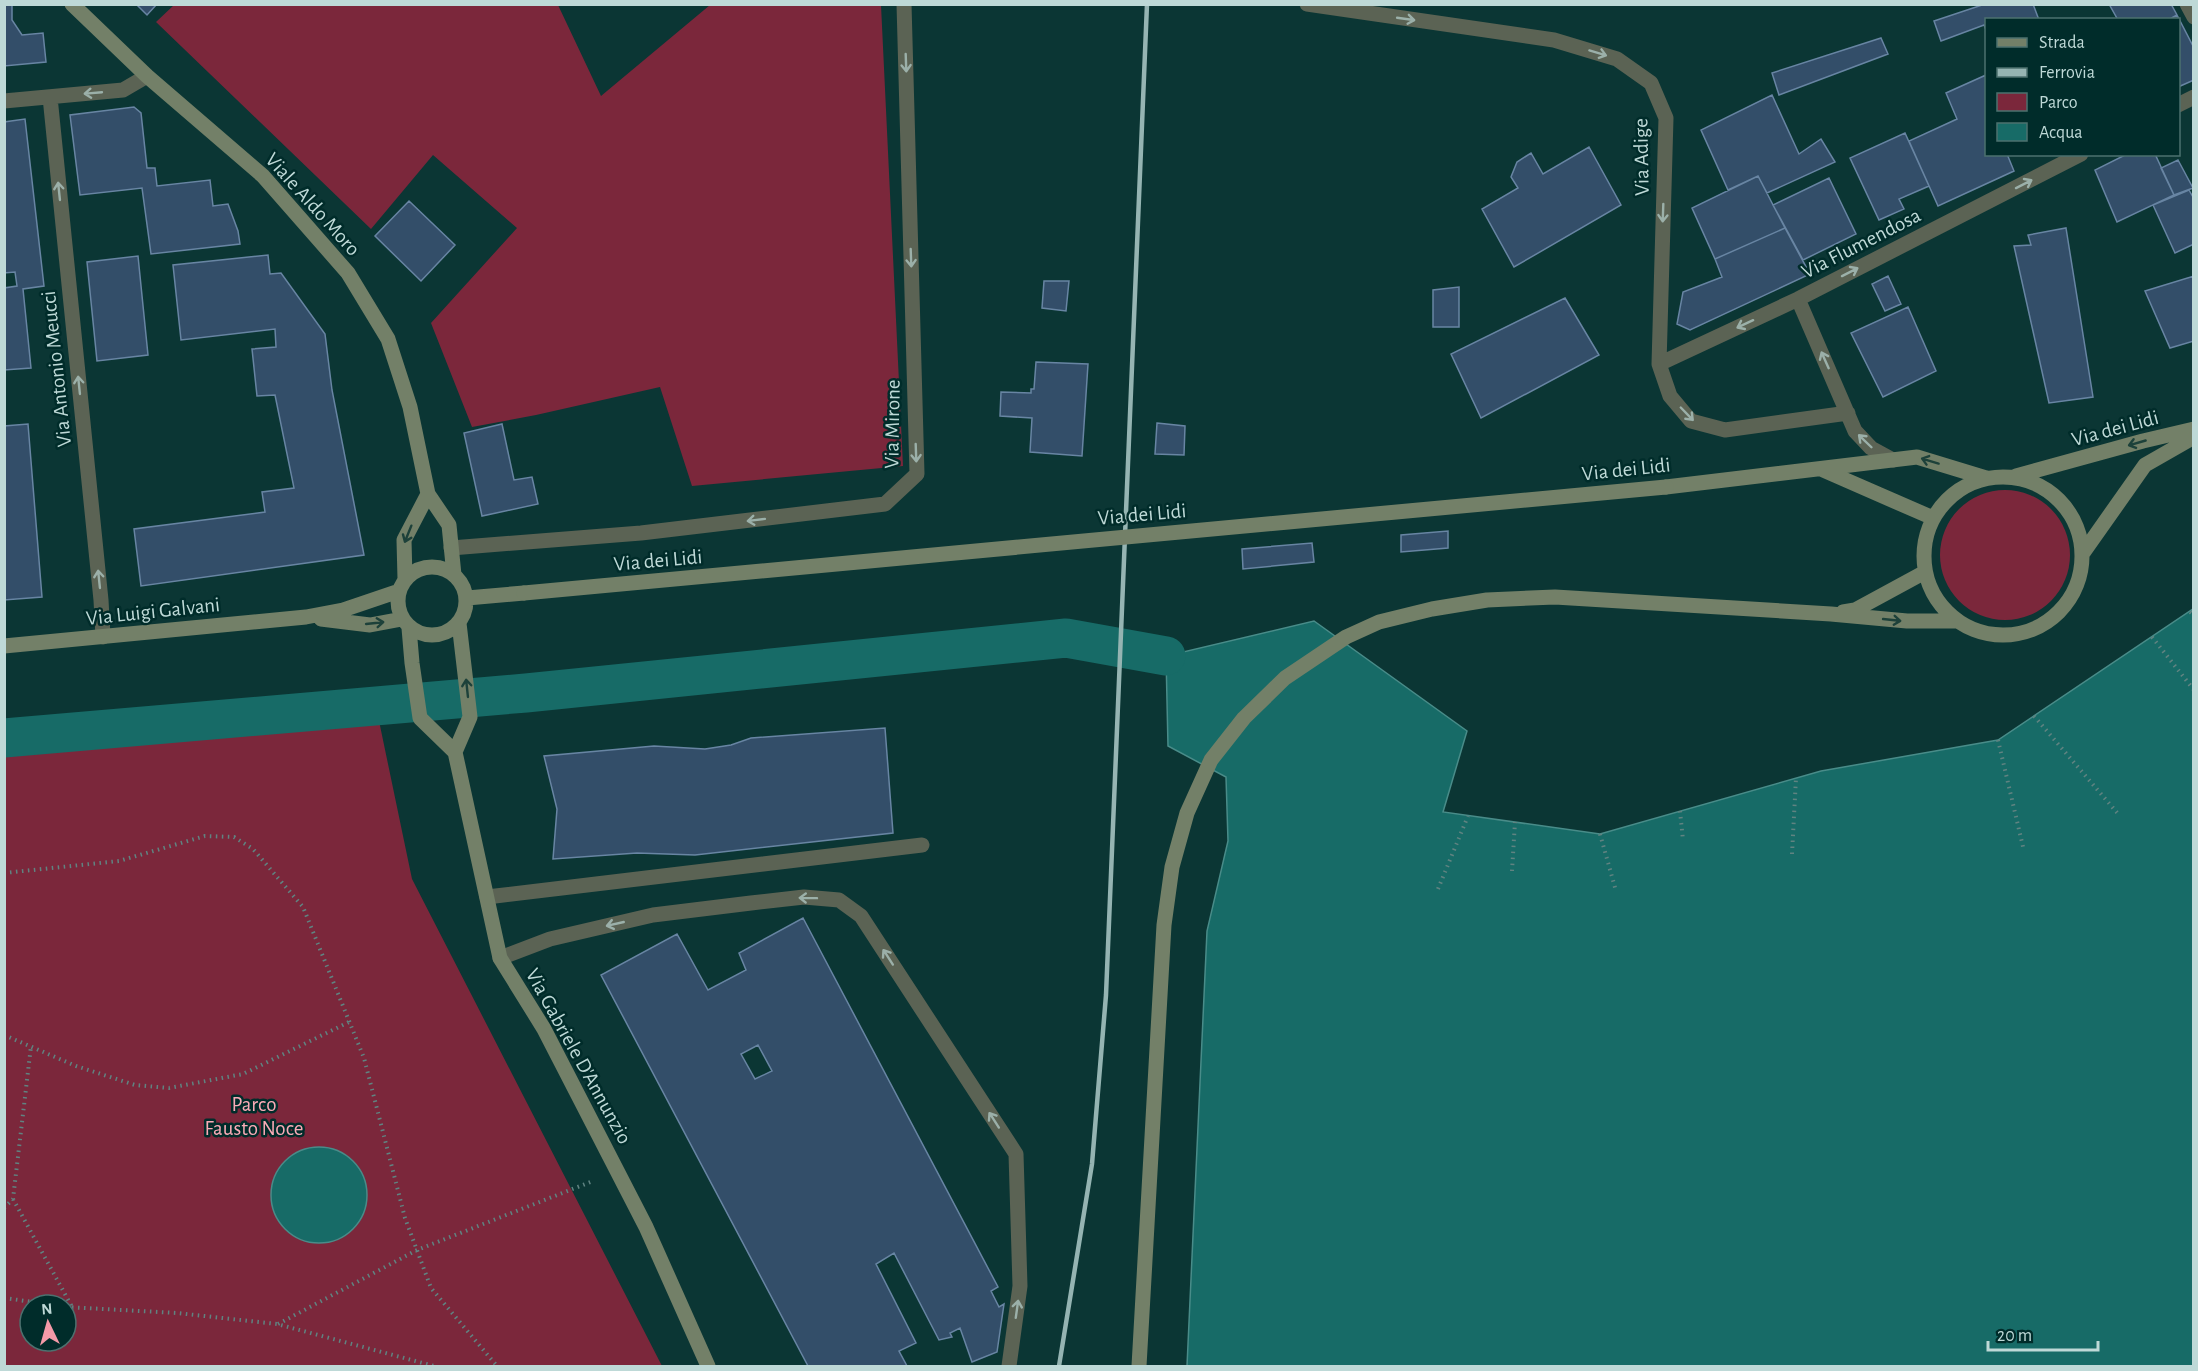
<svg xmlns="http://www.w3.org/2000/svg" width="2198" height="1371" font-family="'Alegreya Sans',sans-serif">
<rect width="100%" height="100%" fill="#0b3634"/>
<!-- green -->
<path fill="#7b273b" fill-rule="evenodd" d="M174,5h384l43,91 109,-91h171l22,461 -211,20 -32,-99 -124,28 -64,12 -41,-104 86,-95 -84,-73 -62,74 -215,-207z
M1940 555a65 65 0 1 1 130 0a65 65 0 1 1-130 0Z
M378,716l34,163 250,487h-657v-611l235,-22zM30,1305h36v36h-36z"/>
<!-- water -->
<path fill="#176b67" stroke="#498c89" stroke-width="1.5" d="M2193,609v757h-1006l20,-435 21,-90 -2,-64 -58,-31 -2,-90 148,-35 153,110 -24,81 157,22 221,-63 177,-31z
M271 1195a48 48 0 1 1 96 0a48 48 0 1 1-96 0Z"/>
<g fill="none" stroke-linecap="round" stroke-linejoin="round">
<!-- canal -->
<path stroke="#176b67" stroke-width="39" d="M4,738l522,-45 540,-55 100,18"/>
</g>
<!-- building -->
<path fill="#334e69" stroke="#6885a3" stroke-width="1.5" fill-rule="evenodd" d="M4,4h8v16l10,15 21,-2 3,29 -42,4z
M136,4h21l-10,11z
M1985,4h48l6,16h-53v10l-2,-5 -43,16 -7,-20z
M2109,4h62l6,11 -9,5h-50z
M2177,15l17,33v32l-16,7v-67h-10z
M1881,38l7,16 -109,41 -7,-22z
M1986,75v79h21l7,17 -76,35 -29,-65 48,-22 -11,-26z
M1772,95l27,59 22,-15 14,23 -68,31 -9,-17 -30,14 -27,-60z
M134,107l7,6 6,55h8l2,18 53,-6 3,26 15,-2 10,27 2,13 -89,10 -9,-66 -62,7 -10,-80z
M25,119l19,167 -21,3 8,79 -27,2v-82l13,-2 -2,-14 -11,1v-151z
M1905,133l24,53 -30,13 5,10 -25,11 -29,-62z
M1589,147l32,58 -107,62 -32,-58 36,-21 -7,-11 6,-15 14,-9 12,21z
M2127,154h28l19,41 -57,27 -22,-52z
M2178,160l15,28 -19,7 -13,-27z
M1758,176l27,52 -70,31 -23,-51z
M1829,178l27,56 -53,26 -30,-55z
M2189,190l5,9v45l-19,9 -22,-48z
M409,201l46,44 -34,36 -46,-45z
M1785,228l25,46 -120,56 -13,-6 6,-32 39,-15 -7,-18z
M2066,228l27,169 -44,6 -35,-157 17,-1 -3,-10z
M268,255l2,19 11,-1 44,61 7,56 32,165 -223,31 -7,-57 131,-17 -3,-20 32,-4 -19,-93 -18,1 -5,-47 24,-2 -1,-18 -94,11 -8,-75z
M138,256l10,99 -51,6 -10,-99z
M1888,276l13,28 -16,7 -13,-27z
M2194,276v65l-24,7 -25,-57z
M1044,281h25l-3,30 -24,-3z
M1459,287v40h-26v-37z
M1565,298l34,57 -118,63 -30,-64z
M1908,307l28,64 -53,26 -32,-64z
M1036,362l52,2 -6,92 -52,-4 2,-34 -32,-2 1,-24 30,1v-4h3z
M1157,423l28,3 -1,29 -29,-1z
M28,424l14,173 -38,3v-174z
M502,424l12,56 18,-3 6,27 -56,12 -18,-83z
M1448,531v17l-47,4v-17z
M1312,543l2,19 -71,7 -1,-20z
M885,728l8,105 -198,22 -58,-2 -84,6 4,-50 -13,-53 110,-10 51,3 26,-4 20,-7z
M803,918l195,369 -7,4 8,16 5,-3 -7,48 -25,10 -12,-34 -10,5 2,4 -13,3 -45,-87 -18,11 40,79 -17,8 8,15h-99l-207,-391 76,-41 31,56 38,-20 -7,-17zM758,1045l14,26 -17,8 -14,-25z"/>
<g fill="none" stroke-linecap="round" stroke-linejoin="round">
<!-- path -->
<path stroke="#608381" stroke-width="4" stroke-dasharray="1.5 4.5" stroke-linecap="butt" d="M2190,612l4,3
M2152,637l42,53
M2034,716l86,100
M1998,740l26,111
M1680,811l3,29
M1600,834l16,57
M1792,854l4,-76
M1512,871l3,-49
M4,873l115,-12 86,-25 29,1 19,12 50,58 61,151 41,160 26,70 66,78
M1438,889l30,-73
M4,1035l72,31 59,19 34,3 74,-14 106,-52
M13,1199l59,108
M4,1208l9,-9 18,-153
M4,1298l51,7
M66,1307l111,6 100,11 157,42
M278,1324l139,-74 176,-69"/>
<!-- lane -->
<path stroke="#5b6354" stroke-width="15" d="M487,897l435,-52
M500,958l50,-19 103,-24 98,-12 53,-6 35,3 22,16 155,238 4,132 -11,80"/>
<!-- street -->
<path stroke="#5b6354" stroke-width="15" d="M1307,4l247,36 63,19 34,24 15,35 -7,246 11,32 21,25 34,9 123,-17
M2187,4l7,13
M50,97l51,503 2,37
M4,101l119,-11 24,-14
M2178,105l16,-8
M1798,299l57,132 16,17 22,12
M1659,364l139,-65 283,-145
M451,548l190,-15 244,-29 32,-30 -13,-470"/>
<!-- secondary -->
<path stroke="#738068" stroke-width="15" d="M72,4l75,72 116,100 85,97 40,66 22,68 18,87 21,31 5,50
M1823,470l110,48
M2016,476l127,-35 51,-12
M1924 556a79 79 0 1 1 158 0a79 79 0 1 1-158 0Z
M1666,487l251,-30 69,21
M2083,553l62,-88 49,-28
M398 601a34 34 0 1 1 68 0a34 34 0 1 1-68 0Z
M405,579l-1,-39 24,-46
M467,598l57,-5
M1843,612l12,-2 70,-38
M321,619l49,6 32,-6
M409,628l3,35 8,55 35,34 45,206 44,71 102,198 62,139
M4,646l302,-29 37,-7 56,-19
M455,752l15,-35 -11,-94
M1139,1366l25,-441 8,-58 15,-54 24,-53 33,-42 41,-40 61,-41 33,-15 53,-13 55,-9 68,-3 276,17 76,7h51"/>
<!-- rail -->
<path stroke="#95b4b2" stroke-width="4.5" d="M1059,1366l33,-202 14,-169 41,-991"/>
<!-- secondary-bridge -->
<path stroke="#738068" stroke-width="15" d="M524,593l1142,-106"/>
</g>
<!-- one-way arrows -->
<defs><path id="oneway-shaft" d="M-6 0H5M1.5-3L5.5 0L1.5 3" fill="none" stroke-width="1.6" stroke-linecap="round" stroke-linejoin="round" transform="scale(1.5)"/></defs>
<g stroke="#9bb0a9">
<use href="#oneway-shaft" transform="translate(1406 19) rotate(8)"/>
<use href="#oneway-shaft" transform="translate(1598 53) rotate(17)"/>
<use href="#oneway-shaft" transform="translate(906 63) rotate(88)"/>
<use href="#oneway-shaft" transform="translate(93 93) rotate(175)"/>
<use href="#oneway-shaft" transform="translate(2024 184) rotate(-27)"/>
<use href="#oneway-shaft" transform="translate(59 191) rotate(-96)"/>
<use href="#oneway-shaft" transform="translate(1663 213) rotate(92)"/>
<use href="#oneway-shaft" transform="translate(911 258) rotate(88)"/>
<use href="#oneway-shaft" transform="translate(1850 272) rotate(-27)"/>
<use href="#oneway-shaft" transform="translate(1745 324) rotate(155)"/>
<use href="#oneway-shaft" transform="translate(1825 360) rotate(-114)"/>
<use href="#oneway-shaft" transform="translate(79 385) rotate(-96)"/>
<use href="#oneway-shaft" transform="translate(1687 414) rotate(46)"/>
<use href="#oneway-shaft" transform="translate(1865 441) rotate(-136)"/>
<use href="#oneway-shaft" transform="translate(916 453) rotate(88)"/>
<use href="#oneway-shaft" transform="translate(756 520) rotate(173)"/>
<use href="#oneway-shaft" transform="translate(99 579) rotate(-96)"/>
<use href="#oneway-shaft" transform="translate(808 898) rotate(-179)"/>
<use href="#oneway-shaft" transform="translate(615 924) rotate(167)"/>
<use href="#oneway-shaft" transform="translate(888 957) rotate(-123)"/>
<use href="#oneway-shaft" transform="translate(994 1120) rotate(-123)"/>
<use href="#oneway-shaft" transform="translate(1017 1309) rotate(-82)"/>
</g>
<g stroke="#1d413a">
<use href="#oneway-shaft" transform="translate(2137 443) rotate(164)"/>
<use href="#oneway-shaft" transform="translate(1930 461) rotate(-163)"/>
<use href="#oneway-shaft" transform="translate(408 534) rotate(112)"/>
<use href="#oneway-shaft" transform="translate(1892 620) rotate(6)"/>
<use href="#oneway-shaft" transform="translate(375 623) rotate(-6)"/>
<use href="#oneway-shaft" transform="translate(467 688) rotate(-96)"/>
</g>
<g text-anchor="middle" stroke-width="5" stroke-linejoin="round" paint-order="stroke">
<!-- street labels -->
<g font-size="21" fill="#bed9d7" stroke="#002c2a">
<text transform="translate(1641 157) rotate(-91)" y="7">Via Adige</text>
<text transform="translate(313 204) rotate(48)" y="7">Viale Aldo Moro</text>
<text transform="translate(1861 243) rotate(-27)" y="7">Via Flumendosa</text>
<text transform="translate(56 369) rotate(-96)" y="7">Via Antonio Meucci</text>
<text transform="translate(892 424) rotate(-89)" y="7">Via Mirone</text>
<text transform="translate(2115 428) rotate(-15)" y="7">Via dei Lidi</text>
<text transform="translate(1626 469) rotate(-6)" y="7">Via dei Lidi</text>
<text transform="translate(1142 514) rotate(-5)" y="7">Via dei Lidi</text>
<text transform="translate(658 560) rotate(-5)" y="7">Via dei Lidi</text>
<text transform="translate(153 611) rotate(-6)" y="7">Via Luigi Galvani</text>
<text transform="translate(579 1056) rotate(61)" y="7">Via Gabriele D'Annunzio</text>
</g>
<!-- park labels -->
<g font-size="21" fill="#faabb7" stroke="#002c2a">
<text x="254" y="1111">Parco<tspan x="254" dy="24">Fausto Noce</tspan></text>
</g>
</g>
<!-- border -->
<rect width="2198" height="1371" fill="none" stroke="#bed9d7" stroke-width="12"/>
<!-- legend -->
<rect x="1985" y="18" width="195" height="138" fill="#002c2a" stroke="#4c716f" stroke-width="1.5"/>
<rect x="1997" y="38" width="30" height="9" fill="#738068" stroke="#4c716f" stroke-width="1.5"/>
<text x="2039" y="48" font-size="18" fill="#bed9d7">Strada</text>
<rect x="1997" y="68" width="30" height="9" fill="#95b4b2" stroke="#4c716f" stroke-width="1.5"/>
<text x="2039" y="78" font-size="18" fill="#bed9d7">Ferrovia</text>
<rect x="1997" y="93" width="30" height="18" fill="#7b273b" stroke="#4c716f" stroke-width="1.5"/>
<text x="2039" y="108" font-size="18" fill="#bed9d7">Parco</text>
<rect x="1997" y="123" width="30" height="18" fill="#176b67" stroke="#4c716f" stroke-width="1.5"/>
<text x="2039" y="138" font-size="18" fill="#bed9d7">Acqua</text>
<!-- north arrow -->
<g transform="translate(48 1323) rotate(355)"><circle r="28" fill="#002c2a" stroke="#4c716f" stroke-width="1.5"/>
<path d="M0-4.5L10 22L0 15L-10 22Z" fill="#f39aa8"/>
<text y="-9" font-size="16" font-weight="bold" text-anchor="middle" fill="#bed9d7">N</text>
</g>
<!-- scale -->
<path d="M1988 1341v9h110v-9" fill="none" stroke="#bed9d7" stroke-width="3"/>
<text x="1997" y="1341" font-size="18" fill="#bed9d7" stroke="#002c2a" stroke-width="4.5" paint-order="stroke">20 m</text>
</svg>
